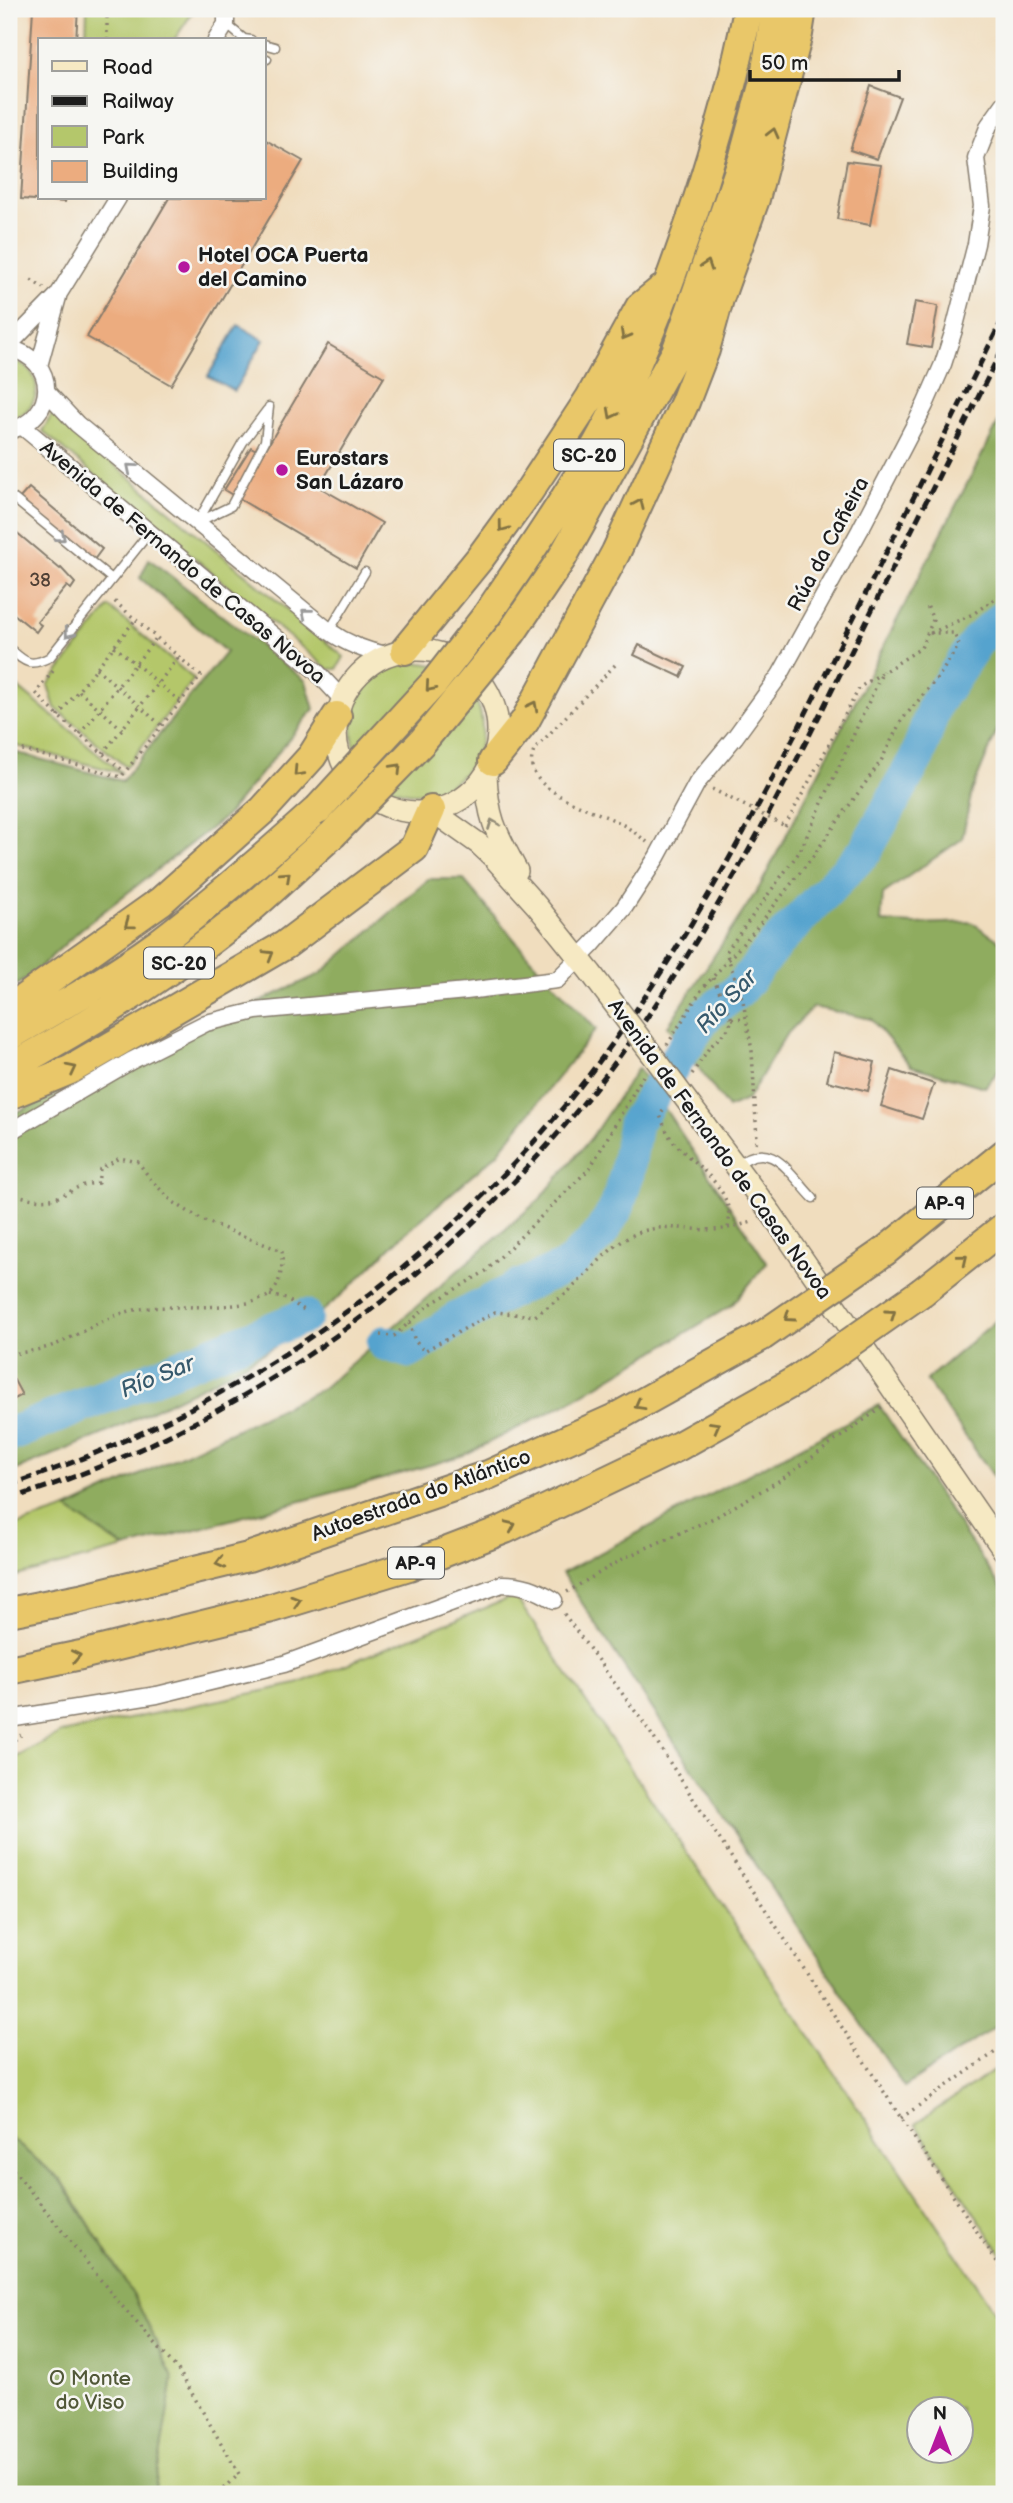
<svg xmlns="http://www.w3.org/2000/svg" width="1013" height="2503" font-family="'Balsamiq Sans',sans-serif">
<rect width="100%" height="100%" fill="#f6f6f2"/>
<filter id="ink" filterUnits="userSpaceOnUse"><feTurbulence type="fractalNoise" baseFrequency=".0143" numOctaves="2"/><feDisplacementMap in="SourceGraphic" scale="14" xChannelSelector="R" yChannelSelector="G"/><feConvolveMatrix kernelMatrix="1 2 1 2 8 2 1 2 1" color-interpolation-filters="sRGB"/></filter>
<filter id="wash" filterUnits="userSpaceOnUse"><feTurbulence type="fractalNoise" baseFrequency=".00686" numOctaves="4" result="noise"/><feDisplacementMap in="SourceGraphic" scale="28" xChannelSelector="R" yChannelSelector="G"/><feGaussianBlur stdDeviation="1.57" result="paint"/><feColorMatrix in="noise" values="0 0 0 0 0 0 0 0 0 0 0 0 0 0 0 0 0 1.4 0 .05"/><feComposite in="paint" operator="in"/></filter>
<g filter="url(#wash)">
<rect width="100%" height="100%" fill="#f0ddbe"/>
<!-- green -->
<path fill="#b4c76b" stroke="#687244" stroke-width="2" fill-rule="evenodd" d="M87,9h108l-21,31h-88z
M9,359c35,7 37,48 3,60h-3z
M53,413l291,244 -7,12h-9l-286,-238z
M109,607l85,72 -68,88 -71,-59 -7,-23z
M352 728a65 65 0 1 1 130 0a65 65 0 1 1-130 0Z
M9,680l113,93 -109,-28 -4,-4z
M67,1509l58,39 -116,30v-50z
M515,1596l489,730v168h-850l19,-116 -38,-80 -73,-118 -53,-43v-376l52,-28 236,-49zM918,2408h42v42h-42z
M1004,2064v193l-89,-133z"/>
<!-- forest -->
<path fill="#8fac5f" stroke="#56643e" stroke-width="2" d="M1004,412v302l-32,77 -10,48 -79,55 -2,28 33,2 57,-2 33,22v120l-19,23 -74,-21 -40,-47 -58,-12 -28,29 -37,63 -20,9 -60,-82 92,-140z
M149,559l157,122 8,28 -89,108 -144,112 -49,46 -23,15v-243l1,4 112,30 104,-129 -86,-74z
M429,879h34l67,79 66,71 -99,125 -94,81 -57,56 -52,45 -81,45 -107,52 -97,40v-357l311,-142z
M638,1068l129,195 -35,42 -161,96 -107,54 -95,28 -244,65 -58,-39 255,-120 218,-190 51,-61z
M1004,1314v177l-78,-111z
M879,1405l125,187v429l-100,66 -342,-514z
M9,2137l52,43 74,118 38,80 -19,116h-145z"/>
<!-- water -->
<path fill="#55a3ce" stroke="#386075" stroke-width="2" d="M238,325l26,15 -30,51 -26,-15z"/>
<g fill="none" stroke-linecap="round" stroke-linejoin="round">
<!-- river -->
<path stroke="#55a3ce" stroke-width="35" d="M384,1343l26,8 47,-32 58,-30 53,-23 31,-30 18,-29 10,-34 8,-50 71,-108 33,-25 36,-45 90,-94 53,-96 17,-51 42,-63 27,-24
M9,1435l296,-119"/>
</g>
<g id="blocks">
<!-- building -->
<path fill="#ecac7f" d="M33,9h45l-2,31h-36v158h26l-1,4 -44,-3z
M871,86l29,11 -23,62 -27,-9z
M264,139l39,22 -132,224 -84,-48 82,-139h95z
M847,161l34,4 -11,60 -33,-6z
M915,302l23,4 -7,42 -24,-4z
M328,344l56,33 -65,110 63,36 -26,45 -132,-78 27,-43 12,7z
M29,488l73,61 -9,12 -74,-62z
M9,526l51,43 1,-1 14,15 -4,6 -4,-3 -30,36 4,3 -5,7 -27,-22z
M639,645l47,22 -5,10 -47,-22z
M834,1052l41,10 -7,29 -41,-10z
M892,1070l42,14 -12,35 -41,-13z
M9,1371l13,24 -13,7z"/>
</g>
</g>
<g filter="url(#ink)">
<use href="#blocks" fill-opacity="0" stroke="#867c6d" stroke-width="2"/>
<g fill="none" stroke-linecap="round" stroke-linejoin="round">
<defs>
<path id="lane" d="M226,24l18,15 7,1
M264,44l11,3
M264,58l3,1
M9,497l4,1 99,81
M198,522l33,-16 34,-65 4,-34
M197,523l46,-81 24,-32
M329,631l36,-59
M9,648c16,14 20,20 41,9l99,-124
M736,1166c35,-30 53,7 77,32"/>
<path id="street" d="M216,40l10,-16v-15
M9,345l49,-50 60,-97
M9,348c50,12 49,70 0,83
M39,366l19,-69
M46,391l31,33 252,207c18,13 36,20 58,24
M23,427l293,244 26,28
M9,1132l122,-71 75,-38 50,-12 210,-20 91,-11 35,-35 32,-37 33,-51 40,-74 38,-46 45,-62 80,-145 65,-125 18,-41 11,-34 22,-86 6,-38 -6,-48 13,-33 15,-21
M9,1719l148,-24 127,-31 218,-80c21,0 34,5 52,16"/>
<path id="secondary" d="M336 731a81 81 0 1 1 162 0a81 81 0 1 1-162 0Z
M486,775c2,45 10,57 31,96
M431,810l48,34 15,14 43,48 54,67
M705,1125l66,88 233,338"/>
<path id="highway" d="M487,615c44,-65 92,-133 127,-203 32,-64 56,-131 79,-198 22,-67 42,-135 55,-205
M512,632l50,-74 114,-206 68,-196 20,-74 12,-73
M405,650l75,-92 49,-67 61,-93 50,-91 21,-17
M493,761l32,-40 91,-169 69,-150 20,-52 14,-51 36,-100 43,-165 4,-25
M9,1009l152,-108 102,-91 49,-54 25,-40
M9,1036c51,-29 102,-58 150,-93 55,-42 107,-87 159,-134
M9,1068c80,-43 156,-91 228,-148 33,-27 63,-57 95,-85
M9,1095l61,-25 215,-125 129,-97 17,-38
M885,1251l119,-97
M922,1292l82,-65
M9,1612l71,-14 168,-41 240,-82 127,-57 147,-82
M9,1670l72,-15 187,-46 141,-43 96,-37 174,-83 116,-65"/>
</defs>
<!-- lane casing -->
<use href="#lane" stroke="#867c6d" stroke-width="11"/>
<!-- street casing -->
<use href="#street" stroke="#867c6d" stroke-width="19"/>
<!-- secondary casing -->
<use href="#secondary" stroke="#867c6d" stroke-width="24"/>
<!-- highway casing -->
<use href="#highway" stroke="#867c6d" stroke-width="32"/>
<!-- path -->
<path stroke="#867c6d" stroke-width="3.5" stroke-dasharray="2 5" stroke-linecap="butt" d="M107,40v-31
M31,280l13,8
M931,633l42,-19 31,-22
M114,646l67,56
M615,665l-80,84c-21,40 59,60 85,74 9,5 18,12 27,19
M96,668l66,58
M53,671l-17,22 22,23 67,56
M79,691l43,38
M58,716l78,-97
M80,734l77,-97
M9,746l112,31 80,-101 -88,-76
M103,753l76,-96
M785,826l75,-139 61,-39 12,-28 -7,-17
M732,1019l14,-1
M667,1045l35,-56 53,-59 58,-74 68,-95 20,-40 38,-45 20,-31 -5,-12h-25
M692,1074l17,-26 20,-20 3,-9 -19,-41
M756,1143l1,-3 -5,-89 -9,-50 -17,-49 74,-101 83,-180
M9,1193c17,4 34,11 51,3 18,-7 15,-11 38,-13l2,-14 20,-11 18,4 14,19 21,21 29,18 80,31c1,14 -1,36 -14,45 -27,16 -94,8 -128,13 -27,4 -50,19 -74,31 -18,9 -37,12 -57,14
M728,1228l25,-6
M270,1295l16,4 20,12
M409,1323l6,18 9,10 71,-39 40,4c12,-9 24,-17 35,-26 23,-21 46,-53 77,-60 27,-7 56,4 81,-2 9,-40 -34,-62 -56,-88 -5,-7 -9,-17 -12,-25l6,-8
M380,1335l14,1 35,-31 57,-34 104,-103 53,-92
M567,1592l59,-35 90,-40 66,-38 100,-72
M564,1614l82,112 255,392 103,154
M9,1744l12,-9
M901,2118l103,-72
M9,2164l106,134 64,73 60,103 -20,20"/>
<!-- lane -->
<use href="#lane" stroke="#fff" stroke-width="8"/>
<!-- street -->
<use href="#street" stroke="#fff" stroke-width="16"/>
<!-- secondary -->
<use href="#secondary" stroke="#f6e9c3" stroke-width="21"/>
<!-- highway -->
<use href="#highway" stroke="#e9c769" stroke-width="28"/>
<!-- rail -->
<path stroke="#1c1c1c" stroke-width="5" stroke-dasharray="10 5" stroke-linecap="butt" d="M9,1485c209,-68 400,-196 543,-364 120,-142 206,-311 288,-476 55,-110 109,-219 164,-329
M9,1499c261,-80 492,-263 643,-489 80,-119 144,-247 207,-374 48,-97 97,-194 145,-291"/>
<defs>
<path id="secondary-bridge" d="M591,973l114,152"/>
<path id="highway-bridge" d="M318,809l116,-126 53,-68
M332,835l90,-93 90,-110
M762,1336l123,-85
M795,1381l127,-89"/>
</defs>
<!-- secondary-bridge casing -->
<use href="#secondary-bridge" stroke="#867c6d" stroke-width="24" stroke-linecap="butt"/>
<!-- highway-bridge casing -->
<use href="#highway-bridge" stroke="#867c6d" stroke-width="32" stroke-linecap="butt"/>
<!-- path-bridge -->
<path stroke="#867c6d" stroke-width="3.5" stroke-dasharray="2 5" stroke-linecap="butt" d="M712,789l73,37"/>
<!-- secondary-bridge -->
<use href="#secondary-bridge" stroke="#f6e9c3" stroke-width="21"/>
<!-- highway-bridge -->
<use href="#highway-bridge" stroke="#e9c769" stroke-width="28"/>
</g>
<!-- one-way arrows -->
<defs><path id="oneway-chevron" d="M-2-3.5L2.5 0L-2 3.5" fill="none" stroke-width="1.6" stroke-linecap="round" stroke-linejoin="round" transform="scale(1.75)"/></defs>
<g stroke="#827242">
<use href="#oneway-chevron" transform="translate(773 133) rotate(-76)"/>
<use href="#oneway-chevron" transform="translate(707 265) rotate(-71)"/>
<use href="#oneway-chevron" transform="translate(625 335) rotate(119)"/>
<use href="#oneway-chevron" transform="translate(612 414) rotate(118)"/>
<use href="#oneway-chevron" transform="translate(639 504) rotate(-66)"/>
<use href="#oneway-chevron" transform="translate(503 527) rotate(127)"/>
<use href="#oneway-chevron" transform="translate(430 687) rotate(131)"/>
<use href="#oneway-chevron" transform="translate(533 706) rotate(-62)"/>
<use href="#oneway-chevron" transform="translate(397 768) rotate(-46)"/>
<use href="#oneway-chevron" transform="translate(298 772) rotate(133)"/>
<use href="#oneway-chevron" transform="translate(286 876) rotate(-42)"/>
<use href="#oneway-chevron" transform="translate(129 924) rotate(144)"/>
<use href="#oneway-chevron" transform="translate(269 955) rotate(-31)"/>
<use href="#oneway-chevron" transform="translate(72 1069) rotate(-27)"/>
<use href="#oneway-chevron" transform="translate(963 1259) rotate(-39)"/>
<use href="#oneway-chevron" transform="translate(891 1314) rotate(-35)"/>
<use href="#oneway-chevron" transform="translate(789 1317) rotate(145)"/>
<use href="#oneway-chevron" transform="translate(639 1405) rotate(151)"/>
<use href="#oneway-chevron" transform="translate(715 1426) rotate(-29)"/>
<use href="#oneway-chevron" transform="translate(511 1526) rotate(-24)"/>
<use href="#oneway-chevron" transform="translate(220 1563) rotate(166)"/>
<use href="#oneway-chevron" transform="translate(296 1601) rotate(-17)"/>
<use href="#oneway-chevron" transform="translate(76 1656) rotate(-12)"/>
</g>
<g stroke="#999">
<use href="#oneway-chevron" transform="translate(131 468) rotate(-140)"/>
<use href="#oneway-chevron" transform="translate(61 537) rotate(39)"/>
<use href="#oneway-chevron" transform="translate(306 613) rotate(-141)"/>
<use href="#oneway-chevron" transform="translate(69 633) rotate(128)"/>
</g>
<use stroke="#948d78" href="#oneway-chevron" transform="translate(493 824) rotate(-111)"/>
</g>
<!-- markers -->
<g fill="#b5179e" stroke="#f6f6f2" stroke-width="2.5">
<circle cx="184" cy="267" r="7"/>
<circle cx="282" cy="470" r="7"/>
</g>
<g text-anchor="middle" stroke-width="5" stroke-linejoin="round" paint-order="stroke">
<!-- number labels -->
<g font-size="18" fill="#504035">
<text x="40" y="586">38</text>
</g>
<!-- shield labels -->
<g fill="#f6f6f2" stroke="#5d5d5c" stroke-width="2">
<rect x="554" y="439.5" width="70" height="31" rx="5"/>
<rect x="144" y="947.5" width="70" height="31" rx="5"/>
<rect x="917" y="1187.5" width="56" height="31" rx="5"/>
<rect x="388" y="1547.5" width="56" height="31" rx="5"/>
</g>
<g font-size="19" font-weight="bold" fill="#1c1c1c">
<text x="589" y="462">SC-20</text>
<text x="179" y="970">SC-20</text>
<text x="945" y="1210">AP-9</text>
<text x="416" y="1570">AP-9</text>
</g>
<!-- poi labels -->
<g font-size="21" font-weight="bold" fill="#1c1c1c" stroke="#f6f6f2" text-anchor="start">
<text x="198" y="262">Hotel OCA Puerta<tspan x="198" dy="24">del Camino</tspan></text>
<text x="296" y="465">Eurostars<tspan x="296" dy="24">San Lázaro</tspan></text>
</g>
<!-- street labels -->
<g font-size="21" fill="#1c1c1c" stroke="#f6f6f2">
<text transform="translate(828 544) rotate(-62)" y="7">Rúa da Cañeira</text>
<text transform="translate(183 562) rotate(40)" y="7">Avenida de Fernando de Casas Novoa</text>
<text transform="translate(720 1149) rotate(54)" y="7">Avenida de Fernando de Casas Novoa</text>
<text transform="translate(421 1495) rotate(-20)" y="7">Autoestrada do Atlántico</text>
</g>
<!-- park labels -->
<g font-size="21" fill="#515838" stroke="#f6f6f2">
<text x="90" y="2385">O Monte<tspan x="90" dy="24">do Viso</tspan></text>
</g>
<!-- water labels -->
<g font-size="23" font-style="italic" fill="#36596c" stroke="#f6f6f2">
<text transform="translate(726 1001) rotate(-47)" y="8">Río Sar</text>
<text transform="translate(157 1376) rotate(-22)" y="8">Río Sar</text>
</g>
</g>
<!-- margin -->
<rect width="1013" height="2503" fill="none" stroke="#f6f6f2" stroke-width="35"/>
<!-- legend -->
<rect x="38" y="38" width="228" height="161" fill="#f6f6f2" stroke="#9f9f9c" stroke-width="2"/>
<rect x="52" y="61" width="35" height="10" fill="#f6e9c3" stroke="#9f9f9c" stroke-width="2"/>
<text x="102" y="74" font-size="21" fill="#1c1c1c">Road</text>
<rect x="52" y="96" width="35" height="10" fill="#1c1c1c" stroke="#9f9f9c" stroke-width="2"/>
<text x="102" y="108" font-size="21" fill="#1c1c1c">Railway</text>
<rect x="52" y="126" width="35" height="21" fill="#b4c76b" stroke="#9f9f9c" stroke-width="2"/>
<text x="102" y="144" font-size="21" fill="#1c1c1c">Park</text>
<rect x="52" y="161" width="35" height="21" fill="#ecac7f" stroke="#9f9f9c" stroke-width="2"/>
<text x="102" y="178" font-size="21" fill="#1c1c1c">Building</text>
<!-- north arrow -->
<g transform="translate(940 2430)"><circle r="33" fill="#f6f6f2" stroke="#9f9f9c" stroke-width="2"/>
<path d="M0-5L12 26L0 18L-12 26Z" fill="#b5179e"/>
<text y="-10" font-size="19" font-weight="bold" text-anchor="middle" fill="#1c1c1c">N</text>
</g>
<!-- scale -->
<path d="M750 70v10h149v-10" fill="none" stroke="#1c1c1c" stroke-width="3.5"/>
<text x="761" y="70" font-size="21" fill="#1c1c1c" stroke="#f6f6f2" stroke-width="5" paint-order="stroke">50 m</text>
</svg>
